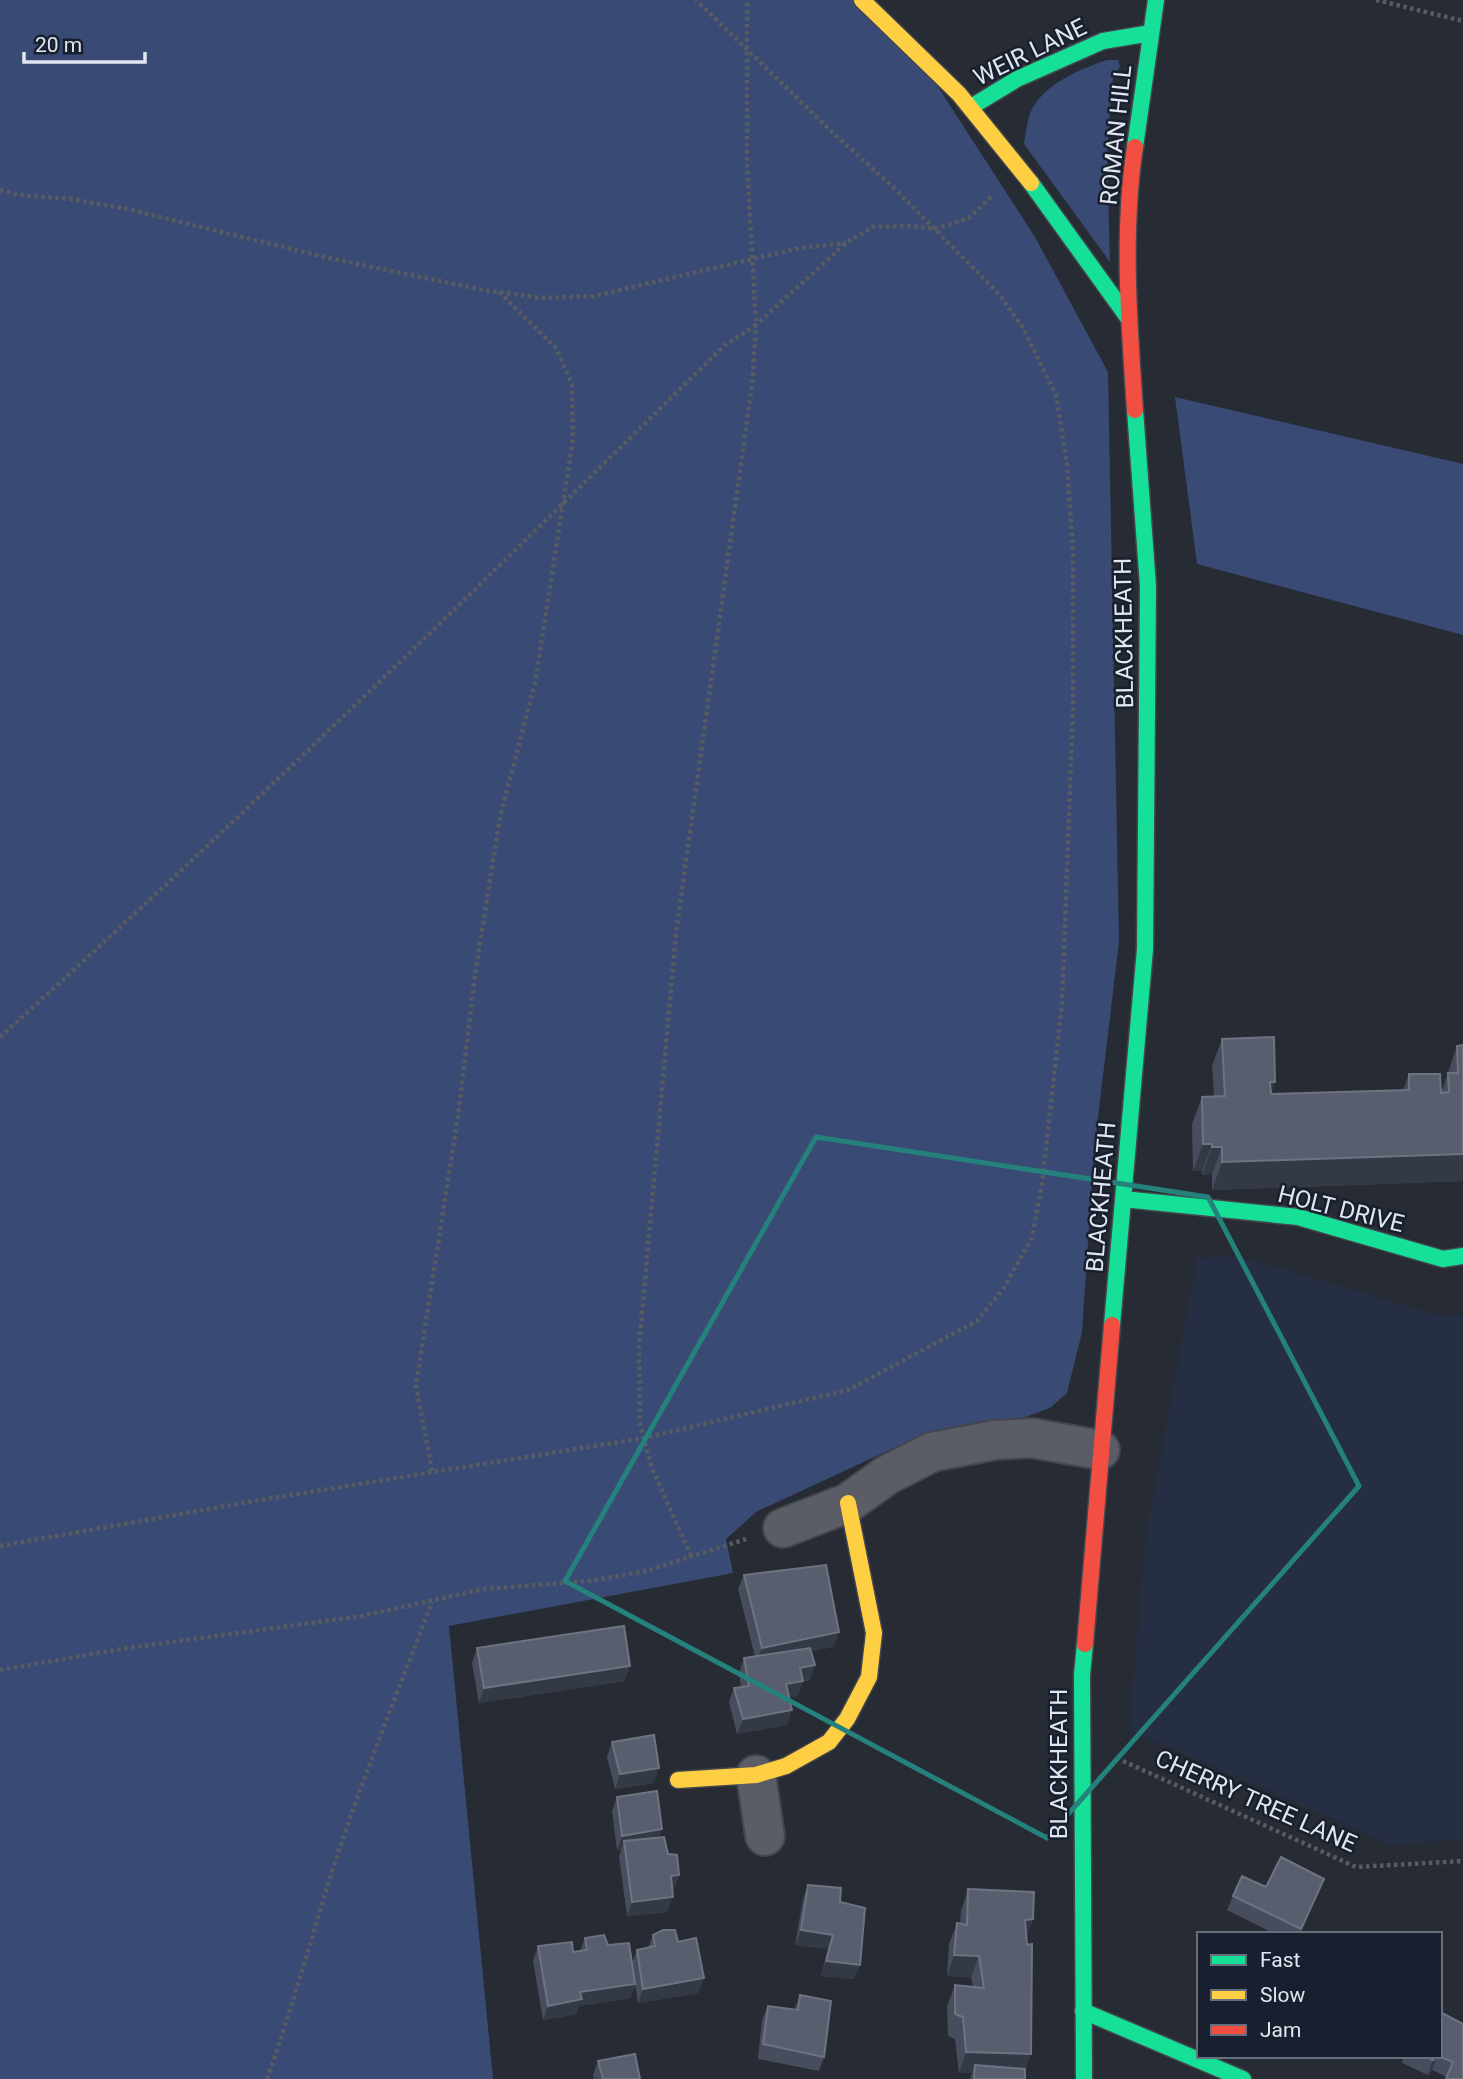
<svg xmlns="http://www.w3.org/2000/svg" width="1463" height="2079" font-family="Roboto,sans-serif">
<rect width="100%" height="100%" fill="#272b33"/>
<!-- built -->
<path fill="#252e42" d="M1231,1256l42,10 172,51 18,-3v525l-71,6 -263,-115 17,-195 51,-277z"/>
<!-- green -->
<path fill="#394a74" d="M0,0h862l49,45 124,192 73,135 11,570 -25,209 -12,181 -15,61 -17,15 -38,14 -86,11 -170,79 -30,27 7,34 -284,53 44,453h-493z
M1107,60h11l2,6 -7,13 -2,16 -4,59 3,108 -86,-118c2,-12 3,-26 9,-37 15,-25 48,-38 74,-47z
M1175,397l288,67v171l-266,-71z"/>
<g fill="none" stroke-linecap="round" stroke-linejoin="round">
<defs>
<path id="street" d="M783,1528l65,-25 39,-28 45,-23 63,-12 37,-2 68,12
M756,1775l9,61"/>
<path id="fast" d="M971,107l46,-28 86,-38 48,-8
M1135,147l21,-147
M1031,183l98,136
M1123,1199l175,18 145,42 20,-3
M1112,1325l33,-376 3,-363 -13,-176
M1083,2011l160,68
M1084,2079l-2,-404 3,-31"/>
<path id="slow" d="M862,0l97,94 72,89
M678,1780l78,-5 30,-9 43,-24 18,-23 22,-42 5,-44 -26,-130"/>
<path id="jam" d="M1135,147c-13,84 -6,178 0,263
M1085,1644l27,-319"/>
</defs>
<!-- street casing -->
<use href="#street" stroke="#43464d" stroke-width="42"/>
<!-- fast casing -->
<use href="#fast" stroke="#43464d" stroke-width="19"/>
<!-- slow casing -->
<use href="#slow" stroke="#43464d" stroke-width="19"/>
<!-- jam casing -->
<use href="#jam" stroke="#43464d" stroke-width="19"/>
<!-- path -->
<path stroke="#585b61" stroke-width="4.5" stroke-dasharray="3.5 3.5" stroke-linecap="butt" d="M1376,0l87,21
M0,190l19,5 52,4 56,10 202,49 154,32 59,8 52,-2 206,-48 46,-5
M0,1037c248,-224 486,-458 725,-692l31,-20 -9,-163v-162
M432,1471l-16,-86 42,-269 17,-141 25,-158 35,-134 38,-244 -1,-55 -16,-36 -57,-56
M0,1546l248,-44 396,-64 204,-48 129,-69 26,-32 29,-51 10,-54 20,-180 11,-296v-158l-6,-86 -11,-69 -33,-67 -24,-34 -104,-105 -64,-58 -135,-131
M691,1556l-39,-88 -12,-44 -1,-77 37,-414 76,-548 4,-60 90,-82 27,-16 39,-1 24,3 33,-11 23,-22
M0,1670l128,-22 234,-32 122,-27 105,-8 57,-10 100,-32
M1123,1761l233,106 107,-6
M267,2079c23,-65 42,-132 62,-198 30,-95 68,-187 103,-279"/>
<!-- street -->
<use href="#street" stroke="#5a5d65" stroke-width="38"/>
<!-- fast -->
<use href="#fast" stroke="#16e098" stroke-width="16"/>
<!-- slow -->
<use href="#slow" stroke="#ffcf43" stroke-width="16"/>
<!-- jam -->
<use href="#jam" stroke="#f24e42" stroke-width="16"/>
</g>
<!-- wall -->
<path fill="#484d5d" d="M1222,1039l53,43 -4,12 132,-4 6,-16 32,19 16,-47 6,135 -251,9v-16l-10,1v-4h-9l-1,-47 10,-27 12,-1 -2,-30z
M744,1575l95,57 -6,15 -22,4 -1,29 -7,1 -5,15 -9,1 -2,28 -50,9 -8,-32 5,-14 7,-1 -2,-14 5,-15 11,-1 -17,-68z
M477,1648l148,33 -146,22 -7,-40z
M612,1742l42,41 -39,6 -8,-32z
M617,1797l45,32 -4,9 21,37 -5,14 -2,1 -5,22 -40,4 -8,-60 2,-6h-4l-5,-39z
M1324,1879l-6,15 -18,40h-25l-48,-24 6,-14 33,-9z
M808,1885l32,17 14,77 -33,-3 7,-27 -33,-4 8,-46z
M968,1889l65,30 -7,19 -1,141h-55l2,-6h-13l-4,-34 -7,-3 -1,-30 8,-21 18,2 -2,-10 -24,-1 2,-32 8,-21 3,1 1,-13z
M653,1935l25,7 26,36 -6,15 -60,10 -3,-18 -5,13 -51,8 -3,8 -33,6 -10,-59 5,-15 35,6 7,-1 5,-13 23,7 24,18 5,-13 11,-2z
M800,1995l24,62 -5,14 -61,-12 4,-39 6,-14 26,4z
M1440,2012l23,67 -16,-2 -15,-7 -4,5 -26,-12 2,-7h36z
M598,2061l42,18h-46l-1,-4z"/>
<!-- shaded-wall -->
<path fill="#343946" d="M1270,1082h5l-10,28z
M1203,1144h9l-10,27h-9z
M1212,1147h10l-10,27 -10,1z
M1463,1154v27l-251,9 10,-28z
M839,1632l-6,15 -77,15 6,-14z
M815,1665l-5,15 -15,2 5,-14z
M630,1666l-5,15 -146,22 5,-15z
M803,1681l-5,15 -17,3 5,-15z
M792,1710l-5,15 -50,9 6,-15z
M659,1768l-5,15 -39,6 5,-15z
M662,1829l-6,15 -32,-3 -3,9h-4l5,-14z
M679,1875l-5,14 -9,2 6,-15z
M673,1897l-6,15 -40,4 5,-14z
M1033,1919l-7,21 -1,-20z
M801,1930l32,5 -5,14 -33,-4z
M954,1955l25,1 -8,21 -24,-1z
M826,1961l34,4 -6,14 -33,-3z
M704,1978l-6,15 -60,10 5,-14z
M635,1984l-5,14 -51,8 -3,8 -33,6 5,-14 32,-14z
M966,2052l65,2 -7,22 -49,-11 -3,8h-13z
M1437,2056l-5,14 -4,5 5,-15z"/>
<!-- building -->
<path fill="#585e6d" stroke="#6e7382" stroke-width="2" d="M1274,1037l1,45h-5l1,12 138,-4v-16h31l1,19 8,-1 -1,-19h10l-1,-27 6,-1v109l-241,8v-15h-10v-3h-9l-1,-47 23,-1 -3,-57z
M826,1565l13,67 -77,16 -18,-73z
M624,1626l6,40 -146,22 -7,-40z
M810,1648l5,17 -15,3 3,13 -17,3 6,26 -49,9 -9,-31 15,-2 -5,-28z
M654,1735l5,33 -39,6 -8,-32z
M657,1791l5,38 -40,7 -5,-39z
M664,1837l4,17 9,1 2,20 -8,1 2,21 -41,5 -8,-61z
M1281,1857l43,22 -23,50 -68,-33 9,-20 24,11z
M808,1885l33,3 -1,14 25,6 -5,57 -34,-4 7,-26 -32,-5z
M968,1889l66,3 -1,27 -8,1 2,25 5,-1 -1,110 -65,-2 -3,-35 -8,-3v-29l29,3 -5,-32 -25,-1 3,-32 10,2z
M663,1930h12l3,12 18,-4 8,40 -61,11 -6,-39 18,-4 -2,-11z
M604,1935l4,10 21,-2 6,41 -55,8 2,7 -34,7 -10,-60 34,-4 1,10 14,-2 -2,-12z
M800,1995l31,6 -7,56 -61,-13 5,-38 30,4z
M1440,2012l23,12v55h-17l7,-17 -15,-6h2z
M635,2054l5,25h-37l-5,-18z
M1424,2056h13l-4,4z
M975,2065l50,4v10h-51z"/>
<!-- marked area -->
<path fill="none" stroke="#24817b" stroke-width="5" stroke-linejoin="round" d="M816,1137l392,60 151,289 -312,352 -482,-257z"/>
<g text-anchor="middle" stroke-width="5" stroke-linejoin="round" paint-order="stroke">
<!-- street labels -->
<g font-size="24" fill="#e1e6f1" stroke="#181f2e">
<text transform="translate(1030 52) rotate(-26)" y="8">WEIR LANE</text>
<text transform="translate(1116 135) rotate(-84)" y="8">ROMAN HILL</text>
<text transform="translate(1124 633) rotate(-91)" y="8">BLACKHEATH</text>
<text transform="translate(1101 1197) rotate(-85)" y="8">BLACKHEATH</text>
<text transform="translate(1341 1209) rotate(14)" y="8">HOLT DRIVE</text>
<text transform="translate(1059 1764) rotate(-90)" y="8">BLACKHEATH</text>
<text transform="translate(1256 1801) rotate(24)" y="8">CHERRY TREE LANE</text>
</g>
</g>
<!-- legend -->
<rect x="1197" y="1932" width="245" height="126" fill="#181f2e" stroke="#686f7c" stroke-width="2"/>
<rect x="1211" y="1955" width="35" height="10" fill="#16e098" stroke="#686f7c" stroke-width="2"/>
<text x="1260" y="1967" font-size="21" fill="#e1e6f1">Fast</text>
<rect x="1211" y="1990" width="35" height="10" fill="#ffcf43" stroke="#686f7c" stroke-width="2"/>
<text x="1260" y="2002" font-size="21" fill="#e1e6f1">Slow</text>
<rect x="1211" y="2025" width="35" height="10" fill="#f24e42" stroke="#686f7c" stroke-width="2"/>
<text x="1260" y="2037" font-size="21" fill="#e1e6f1">Jam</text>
<!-- scale -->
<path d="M24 52v10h121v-10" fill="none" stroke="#e1e6f1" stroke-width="3.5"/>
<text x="35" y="52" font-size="21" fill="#e1e6f1" stroke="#181f2e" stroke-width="5" paint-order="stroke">20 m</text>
</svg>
